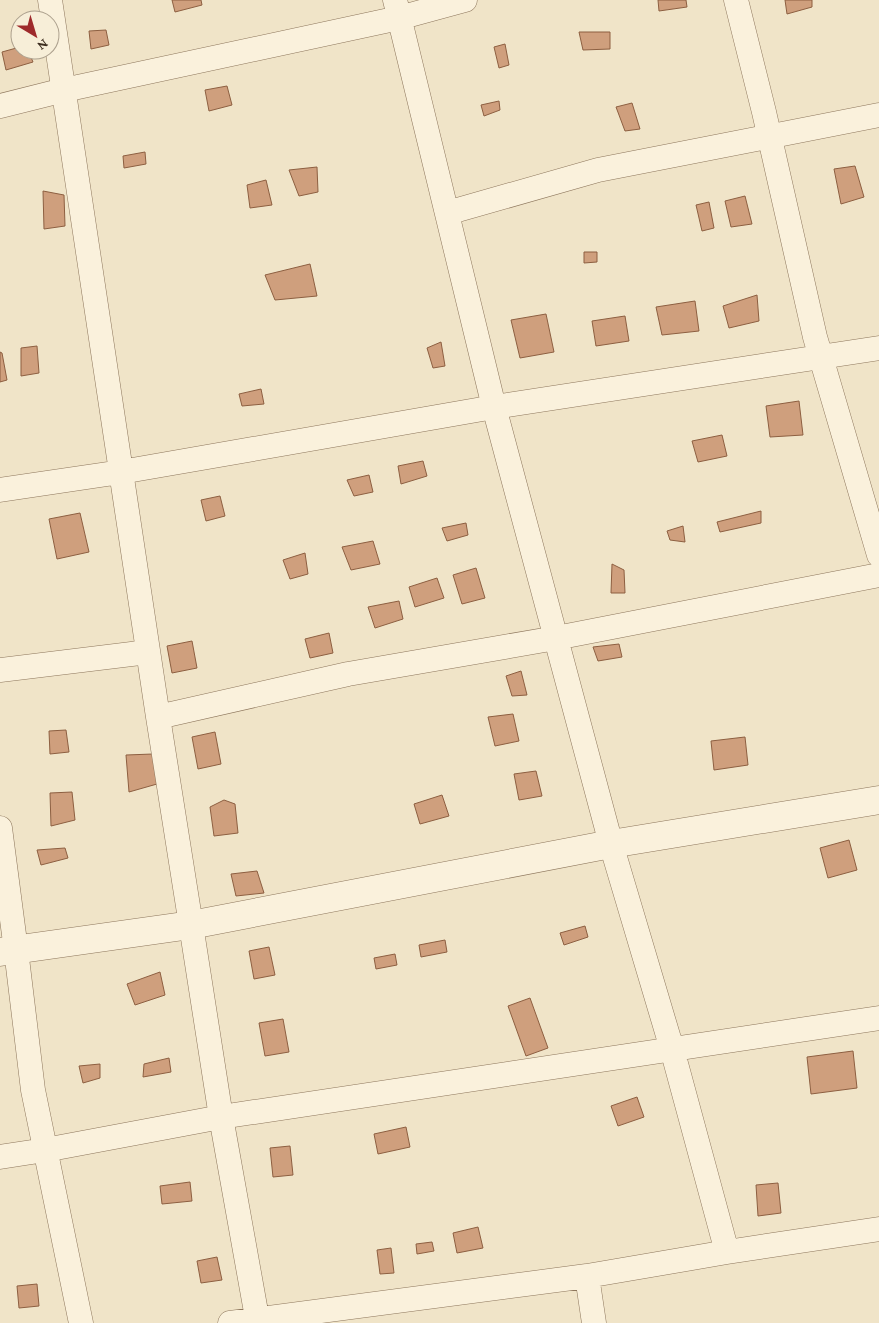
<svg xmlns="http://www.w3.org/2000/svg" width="879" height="1323" font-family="'Crimson Pro',serif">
<rect width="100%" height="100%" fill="#f0e4c8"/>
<!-- building -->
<path fill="#cf9f7d" stroke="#8d5f41" d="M172,0h29l1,5 -27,7z
M658,0h28l1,7 -28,4z
M785,0h27v7l-25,7z
M106,30l3,15 -18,4 -2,-18z
M579,32h31v17l-27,1z
M505,44l4,21 -10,3 -5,-21z
M20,47v3h8l5,12 -27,8 -4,-18z
M227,86l5,19 -23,6 -4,-21z
M499,101l1,9 -16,6 -3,-11z
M632,103l8,26 -15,2 -9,-24z
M145,152l1,12 -22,4 -1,-12z
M855,166l9,31 -23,7 -7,-35z
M317,167l1,25 -19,4 -10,-26z
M266,180l6,25 -22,3 -3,-23z
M43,191l21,4 1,31 -21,3z
M745,196l7,28 -21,3 -6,-26z
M709,202l5,26 -12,3 -6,-26z
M584,252h13v10l-13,1z
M310,264l7,32 -42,4 -10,-25z
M757,295l2,26 -30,7 -6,-22z
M695,301l4,30 -37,4 -6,-28z
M546,314l8,38 -34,6 -9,-38z
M625,316l4,25 -33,5 -4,-25z
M441,342l4,24 -12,2 -6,-20z
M37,346l2,27 -18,3v-28z
M0,352l2,1 5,27 -7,2z
M261,389l3,15 -22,2 -3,-12z
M799,401l4,34 -33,2 -4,-31z
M722,435l5,21 -29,6 -6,-21z
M423,461l4,15 -26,8 -3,-18z
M369,475l4,17 -19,4 -7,-16z
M220,496l5,20 -19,5 -5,-21z
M761,511v12l-41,9 -3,-10z
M80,513l9,39 -32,7 -8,-40z
M466,523l2,12 -21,6 -5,-13z
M683,526l2,16 -15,-2 -3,-9z
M373,541l7,23 -29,6 -9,-23z
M305,553l3,21 -18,5 -7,-19z
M612,564l12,6 1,23h-14z
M476,568l9,30 -23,6 -9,-29z
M437,578l7,20 -29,9 -6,-20z
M399,601l4,18 -28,9 -7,-21z
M329,633l4,20 -23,5 -5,-19z
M192,641l5,27 -25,5 -5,-27z
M619,644l3,13 -24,4 -5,-14z
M521,671l6,24 -15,1 -6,-20z
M513,714l6,27 -24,5 -7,-29z
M66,730l3,22 -19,2 -1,-23z
M215,732l6,32 -23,5 -6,-32z
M745,737l3,28 -34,5 -3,-29z
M153,754l4,30 -28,8 -3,-37z
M536,771l6,25 -23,4 -5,-26z
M72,792l3,28 -24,6 -1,-33z
M442,795l7,21 -29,8 -6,-20z
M224,800l11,4 3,29 -24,3 -4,-29z
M849,840l8,30 -29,8 -8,-30z
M65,848l3,10 -27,7 -4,-15z
M257,871l7,22 -28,3 -5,-22z
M585,926l3,11 -24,8 -4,-12z
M445,940l2,12 -26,5 -2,-12z
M269,947l6,28 -21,4 -5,-28z
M395,954l2,11 -21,4 -2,-11z
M160,972l5,23 -30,10 -8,-21z
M530,998l18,50 -22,8 -18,-50z
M283,1019l6,33 -24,4 -6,-33z
M853,1051l4,37 -46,6 -4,-37z
M169,1058l2,14 -28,5 1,-13z
M100,1064v14l-17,5 -4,-17z
M637,1097l7,20 -26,9 -7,-20z
M406,1127l4,20 -32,7 -4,-20z
M290,1146l3,29 -20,2 -3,-29z
M190,1182l2,19 -30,3 -2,-18z
M778,1183l3,30 -23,3 -2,-31z
M478,1227l5,21 -26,5 -4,-20z
M432,1242l2,9 -17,3 -1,-10z
M391,1248l3,25 -14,1 -3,-24z
M217,1257l5,23 -21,3 -4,-22z
M37,1284l2,22 -20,2 -2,-22z"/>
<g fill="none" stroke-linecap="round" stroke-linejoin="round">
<defs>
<path id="minor" d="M50,0l108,717 33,208 30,192 37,206
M395,0l99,407 117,437 61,205 55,203
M736,0l28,112 51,225 64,218
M0,106l64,-16 335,-72 66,-18
M447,213l151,-43 281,-55
M0,490l121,-18 373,-65 385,-59
M0,670l148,-18
M158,717l190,-43 208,-36 323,-63
M0,828l16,122 17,140 48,233
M0,1157l45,-7 176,-33 658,-99
M587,1276l7,47
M230,1323l357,-47 140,-24 152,-23"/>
<path id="tertiary" d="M0,952l191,-27 420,-81 268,-44"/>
</defs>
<!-- minor casing -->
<use href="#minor" stroke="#8d765c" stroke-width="25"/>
<!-- tertiary casing -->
<use href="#tertiary" stroke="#8d765c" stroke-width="29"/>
<!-- minor -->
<use href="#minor" stroke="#faf1dc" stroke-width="24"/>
<!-- tertiary -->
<use href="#tertiary" stroke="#faf1dc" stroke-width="28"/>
</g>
<!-- north arrow -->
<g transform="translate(35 35) rotate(142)"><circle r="24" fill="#f7eed8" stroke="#ada18e"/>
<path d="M0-4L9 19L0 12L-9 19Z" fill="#9e2a2b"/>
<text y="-8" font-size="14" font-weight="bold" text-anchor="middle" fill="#3d2e20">N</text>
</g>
</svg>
